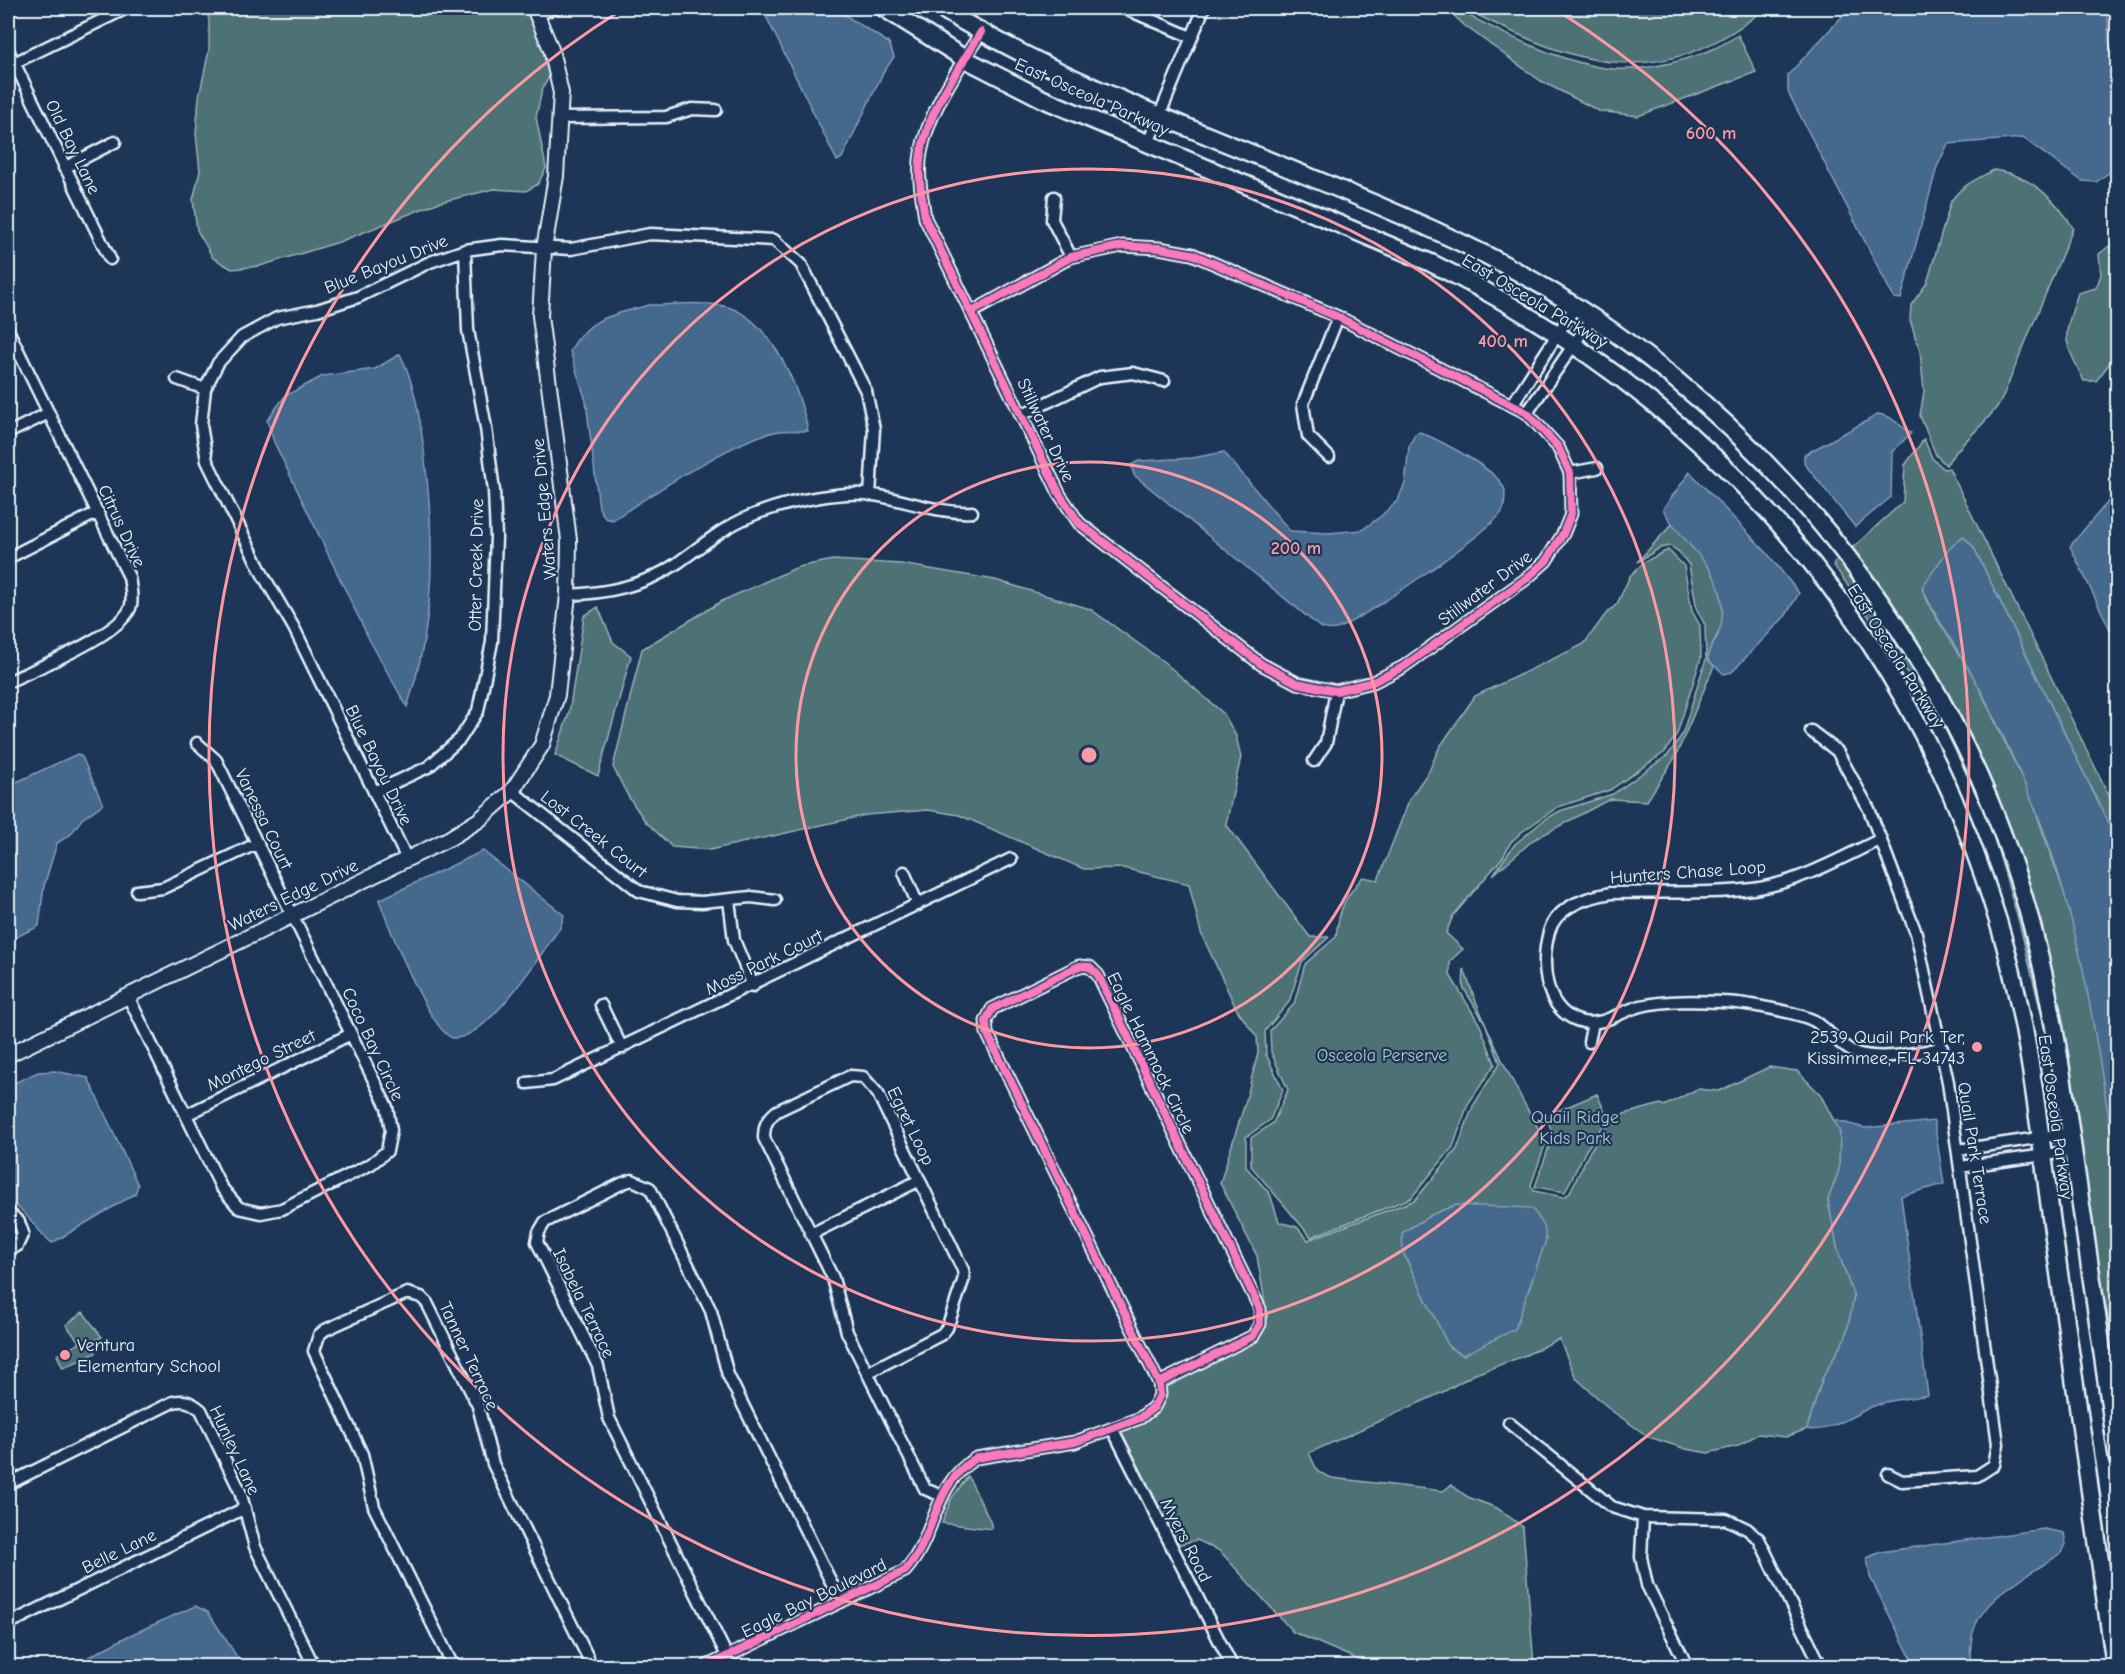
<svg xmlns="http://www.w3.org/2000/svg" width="2125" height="1674" font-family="'Comic Neue',sans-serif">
<rect width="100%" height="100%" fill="#1d3557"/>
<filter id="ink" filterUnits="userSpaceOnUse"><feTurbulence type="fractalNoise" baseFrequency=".0167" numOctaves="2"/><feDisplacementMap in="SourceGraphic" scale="12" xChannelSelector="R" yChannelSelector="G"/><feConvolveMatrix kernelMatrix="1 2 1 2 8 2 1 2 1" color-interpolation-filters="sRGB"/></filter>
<g filter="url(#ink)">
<!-- green -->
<path fill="#4d7274" stroke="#9ab2b6" stroke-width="1.5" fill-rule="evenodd" d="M206,8h321l19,43 5,22 -9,17 -6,27 10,51 -8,16 -12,7 -32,-2 -57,14 -98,39 -79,24 -28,3 -19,-11 -16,-28 -4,-30 7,-29 -4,-37 3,-37 10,-47v-30z
M1446,8h8c45,23 93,49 144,59 42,8 105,-8 140,-32l18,37 -118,44 -39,-5 -58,-30 -76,-55z
M1464,8h302c-106,87 -191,58 -302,0z
M1994,170c34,4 63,29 79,58l-72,173c-15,24 -39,39 -55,64l-10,-10 -16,-39 4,-25 -4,-40 -10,-31 1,-15 16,-22 24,-82c11,-16 26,-22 43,-31z
M2117,240v92l-7,31 -14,18h-12c-23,-47 -21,-41 -6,-88l18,-5 5,-13 -2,-21z
M1924,439l8,19 12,11 5,-1 168,344v29l-143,-293 -10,-11 -42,51 9,21 44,70 55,116 43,123 24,110 20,142v189l-111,-529 -157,-279 54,-49 2,-37z
M1672,524c26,25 60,62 49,102 -3,12 -14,21 -13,34l6,6 -38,90 -29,45 -37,-2 -77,41 -40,35 22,-31 29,-24 16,-9 53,-17 55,-39 14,-20 24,-76 -1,-34 -8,-15 -8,-45 -10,-13 -9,-6 -10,2 -23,14z
M1668,550l16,16 8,45 8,15 1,32 -24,76 -12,18 -55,38 -52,17 -35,24 -12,11 -8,15 -50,59 -7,17 17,16 -13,12v14l30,50 15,39 -27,40 -15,43 -42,51 -100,39 -60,-71v-28l22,-15 15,-33 -17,-38 -1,-21 24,-27 11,-40 31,-27c3,-28 8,-39 27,-60l15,3 32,-82 19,-27 10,-23 36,-52 109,-52 21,-29 12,-11 13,-28 14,-14z
M1840,558c83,108 147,233 185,364 15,53 22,108 33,161l-39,-161 -29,-98 -45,-95 -112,-165z
M833,560l68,4 94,16 95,29 74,53 60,52 12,22 5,21 -15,67 84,113h19l-27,25 -13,40 -24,29 1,23 17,36 -13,30 -24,17v30l24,27 9,28 18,5 11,13 107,-40 42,-51 16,-43 27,-43 -15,-40 -22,-36 1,-18c21,61 50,118 82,173l-15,43 3,6 29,6 6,-3 21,-43 23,-34 48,-13 3,2 33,-17 22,2 50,-24 28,4 23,23 20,38 -1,38 -11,30 10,51 16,46 -8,39 -23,41 -16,52 -21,8 -28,-3 -20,12 -30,7 -22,-4 -37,-12 -37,-26 -36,-33 -17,-39 -33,16 -53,20 -30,17 -134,61 9,19 14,6 111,13 8,-6 17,12 29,11 26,19 11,139h-161l-80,-34 -73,-81 -23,-11 -20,5 -58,-115c23,-8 47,-16 46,-45l93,-47 7,-14 1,-15 -9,-53 -37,-73 26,-83 12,-47 -1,-16 -20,-27 -36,-77 -12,-49 -66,-16 -39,1 -125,-54 -31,-5 -62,5 -156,35 -38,-3 -27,-26 -17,-25 -15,-29 29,-118 82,-49 74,-33zM1403,1252l60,103 -14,-8z
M598,607l15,35 18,14 -33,120 -43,-21 14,-42 15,-97z
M1597,1094l11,25 -22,31 -21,42 -30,-5 18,-52 -7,-19z
M83,1312l19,25 -11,6 5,10 -33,15 -6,-13 23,-12 -14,-18z
M968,1476l22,45 2,8 -50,-6 9,-24z"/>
<!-- water -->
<path fill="#44698c" stroke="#869fb7" stroke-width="1.5" d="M762,8h72l55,35 5,14 -11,16 -41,85 -5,3z
M1850,8h257l2,33 8,33v93l-21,15 -14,-1 -59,-43 -75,6 -11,23 -36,132 -7,-1 -106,-206v-17z
M649,305c22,0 48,-4 70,0 50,7 81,83 89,126 -9,0 -19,-1 -28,0 -41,5 -131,65 -167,89l-8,-2 -6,-10 -13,-107 -16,-50c19,-35 43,-36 79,-46z
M400,354c15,29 20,65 24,97 11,89 12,170 -17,256l-37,-66 -96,-199 -7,-22 18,-24 38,-20 52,-7z
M1879,414l10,3 22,16 -19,19 -1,45 -36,30 -51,-64v-8z
M1420,432c18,8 82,39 85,59 0,4 -1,15 -2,19 -8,19 -141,109 -164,118 -6,3 -12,1 -18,0l-187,-153 -3,-10 8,-4 53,-3 32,-6 66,79 38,2 34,-3 19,-14 17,-16 7,-17 4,-36 6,-13z
M1690,472l77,81 32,40 -13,22 -54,57 -8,2 -16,-14c-1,-11 6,-16 10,-25 4,-10 5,-22 4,-32 -4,-41 -42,-60 -59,-94z
M2117,491v153l-47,-98z
M1963,536l11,12 143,293v329c-21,-129 -35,-254 -88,-376 -17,-39 -34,-79 -55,-116 -17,-31 -38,-58 -52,-91l26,-37z
M77,754l5,3 21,47 -21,15 -12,16 -13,8 -13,43 -5,40 -31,15v-155z
M483,851l81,64 -4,13c-20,26 -71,111 -106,110 -22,-1 -67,-116 -75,-138z
M55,1071l33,7 50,107 -3,9 -83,49c-17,-13 -25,-33 -44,-42v-115l30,-14z
M1834,1120l31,8 69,-7 10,63 -43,12 27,199c-15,3 -31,4 -46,8 -24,7 -50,31 -75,26l16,-52 23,-41 8,-39 -16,-46 -10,-51 11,-30 1,-38z
M1455,1205l77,3 12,18 2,14 -31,89 -52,26 -14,-8 -46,-95 -1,-19 29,-18z
M2044,1529l20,4 2,11 -4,9c-33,22 -88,46 -91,91 -1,9 -2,15 3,22h-59l-45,-89 -3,-19 13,-6z
M195,1606l13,6 35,54h-171l56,-30z"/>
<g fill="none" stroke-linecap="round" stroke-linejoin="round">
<defs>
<path id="street" d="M1124,8l67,29
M537,15l17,-7
M8,50l102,209
M14,63l113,-55
M561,118l105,-1 26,-8 24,1
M1148,143l56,-135
M64,168l51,-26
M1054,197l-2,23 19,37
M972,312l99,-55 51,-11 37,2 33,6 146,63 189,96 31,34 12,26 1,41 -8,20 -17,27 -20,18 -123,88 -30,15 -37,9 -39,-8 -36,-19 -182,-141 -19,-28 -135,-277c-3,-22 -8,-43 -4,-65 8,-44 38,-84 60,-121
M8,330l121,247c1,8 4,20 2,28 -5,28 -97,64 -123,77
M177,379l28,10
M1512,405l63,-98
M1527,413l65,-95
M1023,414l77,-37 33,-4 31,8
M8,433l41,-20
M1329,457l-21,-21 -5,-32 35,-87
M1570,473l27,-5
M8,558l90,-46
M568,595c39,-2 76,-9 108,-31 30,-21 50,-40 85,-52 31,-11 81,-22 113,-17 32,5 65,19 98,17
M1811,731l26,20 32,58 47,124 32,149 50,362 -4,21 -17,11 -75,5 -14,-7
M1314,761l12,-18 10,-52
M512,791l127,100 38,10 25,1 49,-5 24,3
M374,792l54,-25 32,-28 18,-28 14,-69 4,-105 -2,-46 -8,-63 -18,-98 -3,-80
M1881,839c-40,19 -83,44 -128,50 -46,6 -95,2 -142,4 -23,4 -55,13 -62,39 -8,30 -6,74 27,88 24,10 43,-9 65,-14 26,-6 56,-5 82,-4 18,0 80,11 93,20 13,9 26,26 40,31 29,8 57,0 86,-5
M407,859l-113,-231 -31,-53 -56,-114 -6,-36 4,-36 13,-26 24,-26 35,-19 40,-8 41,-13 72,-35 35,-12 37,-5 69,4 79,-15 124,6 27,24 65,127 8,38 -4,66
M904,872l14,33
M137,891l26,-3 95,-45
M729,900l5,40 19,46
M128,996l93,191 18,21 22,5 21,-4 89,-45 16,-13 4,-21 -4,-23 -171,-347 -19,-17
M601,1005l21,43
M1589,1042l4,-19
M527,1083l26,-3 458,-221
M186,1115l165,-81
M1958,1150l113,-17
M1960,1167l113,-16
M8,1212l11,10 4,11 -6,13 -9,5
M811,1234l109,-54
M867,1373l75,-39 5,-6 17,-50 -1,-8 -85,-176 -15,-17 -13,-1 -73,35c-10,8 -13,14 -13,27l69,140 14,54 78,157 17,7
M1509,1423l103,84 31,10 83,2 21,10 12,10 62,127
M1112,1428l120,238
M8,1484l165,-82c12,-3 18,0 28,8l39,81 15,56 59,119
M1643,1517l-2,40 6,28 40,81
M8,1624l237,-116
M727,1656l-118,-238 -11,-52 -61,-124 2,-10 6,-10 78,-39 9,-3 18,8 61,123 17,64 113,227
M453,1666l-79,-159 -12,-53 -48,-103 5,-16 6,-5 82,-37 14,4 6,6 51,103 15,58 99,202
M707,1666l198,-95c33,-37 26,-85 71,-113l99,-16 65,-24 14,-11 6,-12 -1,-12 -172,-350 -1,-12 6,-12 87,-43 11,1 8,8 162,334v15l-7,12 -94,47"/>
<path id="secondary" d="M8,1055l442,-217 29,-18 33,-29 30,-46 15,-50 11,-100 1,-55 -29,-224 4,-67 12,-73 5,-83 -10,-44 -17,-41"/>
<path id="primary" d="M884,8l81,51 78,40 388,164c279,136 477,360 567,658 31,101 41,207 55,310 21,145 41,290 62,435
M940,8c172,104 369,158 548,248 261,133 469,387 544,670 20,76 31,153 42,231 14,101 29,202 44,303"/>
</defs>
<!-- street casing -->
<use href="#street" stroke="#e8f1f8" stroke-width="15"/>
<!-- secondary casing -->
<use href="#secondary" stroke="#e8f1f8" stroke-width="18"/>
<!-- primary casing -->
<use href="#primary" stroke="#e8f1f8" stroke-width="21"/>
<!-- street -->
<use href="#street" stroke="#1d3557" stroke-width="10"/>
<!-- secondary -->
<use href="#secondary" stroke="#1d3557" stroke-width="14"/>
<!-- primary -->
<use href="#primary" stroke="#1d3557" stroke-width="16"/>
<defs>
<path id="cycleway" d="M972,312l99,-55 51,-11 37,2 33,6 146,63 189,96 31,34 12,26 1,41 -8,20 -17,27 -20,18 -123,88 -30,15 -37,9 -39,-8 -36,-19 -182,-141 -19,-28 -135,-277c-3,-22 -8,-43 -4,-65 8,-44 38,-84 60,-121
M707,1666l198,-95c33,-37 26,-85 71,-113l99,-16 65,-24 14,-11 6,-12 -1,-12 -172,-350 -1,-12 6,-12 87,-43 11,1 8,8 162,334v15l-7,12 -94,47"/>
</defs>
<!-- cycleway casing -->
<use href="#cycleway" stroke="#1d3557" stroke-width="11"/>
<!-- cycleway -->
<use href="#cycleway" stroke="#fd7abc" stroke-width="8"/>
</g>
</g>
<!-- distance rings -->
<g fill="none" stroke="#ff9aa2" stroke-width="3">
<circle cx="1089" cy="755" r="293"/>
<circle cx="1089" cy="755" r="586"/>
<path d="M1555 9A880 880 0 1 1 623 9"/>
</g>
<!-- markers -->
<g fill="#ff9aa2" stroke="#1d3557" stroke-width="2">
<circle cx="1977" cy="1047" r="6"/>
<circle cx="65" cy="1355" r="6"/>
</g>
<g text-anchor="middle" stroke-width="4.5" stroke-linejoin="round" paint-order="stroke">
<!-- street labels -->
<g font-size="18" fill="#e8f1f8" stroke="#1d3557">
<text transform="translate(1092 97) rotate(24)" y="6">East Osceola Parkway</text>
<text transform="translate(73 147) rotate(64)" y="6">Old Bay Lane</text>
<text transform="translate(386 264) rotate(-22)" y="6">Blue Bayou Drive</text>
<text transform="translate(1535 301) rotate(31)" y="6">East Osceola Parkway</text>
<text transform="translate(1046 430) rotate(65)" y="6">Stillwater Drive</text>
<text transform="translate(544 509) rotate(-95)" y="6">Waters Edge Drive</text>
<text transform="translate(122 526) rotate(65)" y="6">Citrus Drive</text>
<text transform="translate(476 565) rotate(-89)" y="6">Otter Creek Drive</text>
<text transform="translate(1485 588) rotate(-37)" y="6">Stillwater Drive</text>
<text transform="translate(1896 656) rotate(58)" y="6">East Osceola Parkway</text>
<text transform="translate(379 765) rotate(64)" y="6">Blue Bayou Drive</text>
<text transform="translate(264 819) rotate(64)" y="6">Vanessa Court</text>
<text transform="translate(594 834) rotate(38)" y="6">Lost Creek Court</text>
<text transform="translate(1688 872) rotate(-4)" y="6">Hunters Chase Loop</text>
<text transform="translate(293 895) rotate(-26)" y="6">Waters Edge Drive</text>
<text transform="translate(764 962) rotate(-26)" y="6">Moss Park Court</text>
<text transform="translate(373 1044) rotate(65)" y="6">Coco Bay Circle</text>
<text transform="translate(1151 1053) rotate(64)" y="6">Eagle Hammock Circle</text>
<text transform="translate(261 1060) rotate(-26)" y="6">Montego Street</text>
<text transform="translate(2056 1117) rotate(82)" y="6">East Osceola Parkway</text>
<text transform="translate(911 1126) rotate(64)" y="6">Egret Loop</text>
<text transform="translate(1975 1153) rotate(81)" y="6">Quail Park Terrace</text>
<text transform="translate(584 1303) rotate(64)" y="6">Isabela Terrace</text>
<text transform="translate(469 1356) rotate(65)" y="6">Tanner Terrace</text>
<text transform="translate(235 1450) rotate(65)" y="6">Hunley Lane</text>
<text transform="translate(1186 1540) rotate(63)" y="6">Myers Road</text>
<text transform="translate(119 1551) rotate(-26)" y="6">Belle Lane</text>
<text transform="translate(814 1598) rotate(-26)" y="6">Eagle Bay Boulevard</text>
</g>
<!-- poi labels -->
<g font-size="18" fill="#e8f1f8" stroke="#1d3557" text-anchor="end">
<text x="1965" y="1043">2539 Quail Park Ter,<tspan x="1965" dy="21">Kissimmee, FL 34743</tspan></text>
<text x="77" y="1351" text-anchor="start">Ventura<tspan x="77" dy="21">Elementary School</tspan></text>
</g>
<!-- park labels -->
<g font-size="18" fill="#b2c5ca" stroke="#1d3557">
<text x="1382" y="1061">Osceola Perserve</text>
<text x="1575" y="1123">Quail Ridge<tspan x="1575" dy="21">Kids Park</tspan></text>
</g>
</g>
<circle cx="1089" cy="755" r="9" fill="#ff9aa2" stroke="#1d3557" stroke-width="3"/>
<g font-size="18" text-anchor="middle" font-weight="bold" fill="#ff9aa2" stroke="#1d3557" stroke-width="4.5" stroke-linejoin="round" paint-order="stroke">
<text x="1711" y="139">600 m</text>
<text x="1503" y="347">400 m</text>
<text x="1296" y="554">200 m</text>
</g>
<!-- margin -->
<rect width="2125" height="1674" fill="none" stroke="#1d3557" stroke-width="30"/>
<rect x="15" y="15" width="2095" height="1644" fill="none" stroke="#e8f1f8" stroke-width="2" filter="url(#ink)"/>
</svg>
